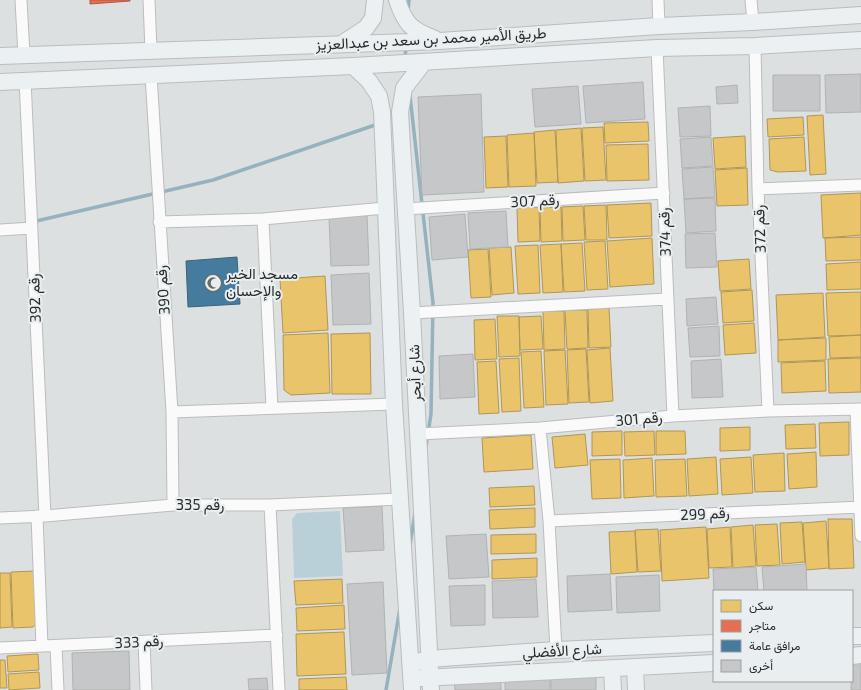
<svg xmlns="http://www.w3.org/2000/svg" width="861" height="690" font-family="'Exo 2',Vazirmatn,sans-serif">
<rect width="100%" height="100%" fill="#dde0e1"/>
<!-- green -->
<path fill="#b9d0d9" d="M340,511l3,65 -49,2 -2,-59 5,-6z"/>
<!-- homes -->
<path fill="#e9c46a" stroke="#b09657" d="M823,115l3,59 -16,1 -3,-59z
M803,117l1,18 -36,2 -1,-18z
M648,122l1,19 -44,2 -1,-20z
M603,127l3,53 -21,1 -3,-53z
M581,128l3,53 -26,2 -2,-53z
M555,130l3,52 -21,1 -3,-51z
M534,133l2,53 -27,1 -2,-52z
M506,136l2,51 -22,1 -2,-51z
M745,136l1,31 -31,2 -2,-31z
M804,137l2,34 -28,1 -8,-2 -1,-31z
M648,144l1,36 -42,1 -1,-36z
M747,168l1,37 -31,1 -2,-36z
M861,193v42l-38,3 -2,-43z
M651,203l1,33 -43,2 -2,-33z
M606,205l1,35h-21l-2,-34z
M583,206l2,34 -22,1 -1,-34z
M539,207l1,34 -22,1 -1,-34z
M561,207l1,34 -21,1 -1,-34z
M861,237v23l-35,1 -1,-23z
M652,238l2,46 -44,3 -3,-46z
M605,241l3,48 -21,1 -3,-48z
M582,243l3,48 -21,1 -3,-48z
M561,244l2,48 -20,1 -3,-48z
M538,245l2,48 -22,1 -3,-48z
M511,247l3,46 -22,2 -3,-47z
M488,249l3,48 -20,1 -3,-48z
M749,259l2,30 -31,2 -2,-30z
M861,262v27l-34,1 -1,-26z
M325,276l3,54 -45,3 -3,-54z
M752,290l2,31 -31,2 -2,-31z
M861,292v43l-33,1 -2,-43z
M823,293l2,44 -47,3 -2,-45z
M609,308l2,39 -22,1 -1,-39z
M565,310h22l1,38 -21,1z
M543,311h21l1,38 -21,1z
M497,316h22l1,40 -21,1z
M541,316l2,33 -23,1 -1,-33z
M495,319l2,40 -22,1 -1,-40z
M754,323l2,30 -31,2 -2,-30z
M328,333l2,60 -39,2 -7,-5 -1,-55z
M370,333l1,61h-39l-1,-60z
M861,335v22l-31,1 -1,-21z
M826,338v22l-48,2v-22z
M610,348l3,53 -23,2 -3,-53z
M586,349l3,53 -20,1 -2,-53z
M565,350l3,54 -22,1 -2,-54z
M541,351l3,56 -20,1 -3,-56z
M519,358l2,53 -19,1 -3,-53z
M861,358v34l-32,1 -1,-34z
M496,361l3,52 -20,1 -2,-52z
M825,361l1,30 -44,2 -1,-30z
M849,422v33l-29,1 -1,-33z
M815,424l1,24 -30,1 -1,-24z
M750,427v23l-30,1v-23z
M622,431v24l-30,1v-24z
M654,431l1,24 -30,1 -1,-24z
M656,431h29l1,23 -30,1z
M585,434l3,31 -33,3 -3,-31z
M531,435l2,34 -49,3 -2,-34z
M816,452l1,35 -28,2 -2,-35z
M784,453l1,38 -30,1 -2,-37z
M716,457l2,37 -29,2 -2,-37z
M751,457l2,36 -31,2 -2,-36z
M652,458l2,38 -30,2 -1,-38z
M620,459l1,39 -29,1 -2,-39z
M685,459l2,37 -31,1 -1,-37z
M534,486l1,19 -45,2 -1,-19z
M535,508v19l-45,2 -1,-19z
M828,519h24l2,49 -25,1z
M826,521l3,47 -23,2 -3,-47z
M802,522l3,40 -23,2 -2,-41z
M777,524l3,41 -23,1 -2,-41z
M753,525l3,41 -23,2 -2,-41z
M706,527l3,51 -47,3 -2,-51z
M730,527l2,40 -23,1 -2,-39z
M658,529l3,42 -23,1 -3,-42z
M635,531l2,41 -26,2 -2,-42z
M536,534v19l-45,1v-19z
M537,558v19l-45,2v-19z
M35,571l2,52 -4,4 -20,1 -2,-56z
M0,573h10l2,54 -12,1z
M342,579l1,24 -47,2 -2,-24z
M344,605l1,24 -48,2 -1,-23z
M344,632l2,42 -49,2 -1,-42z
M38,654l1,16 -31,2 -1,-16z
M0,660h5l2,28h-7z
M39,672l1,16 -31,2 -1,-16z
M346,677l1,13h-48v-11z"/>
<!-- shops -->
<path fill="#e76f51" stroke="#ae5b46" d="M90,0h40v1l-40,3z"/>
<!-- public -->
<path fill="#457b9d" stroke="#3d637b" d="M237,257l3,47 -52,3 -2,-46z"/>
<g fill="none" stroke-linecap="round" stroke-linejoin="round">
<!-- stream -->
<path stroke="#95b2be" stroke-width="3.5" d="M408,12l1,-12
M405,57l1,-9
M410,96l23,207 -2,111 -5,32
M32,222l181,-42 165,-56
M410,545l5,-32
M386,690l14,-82"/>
</g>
<!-- building -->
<path fill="#c5c7c8" stroke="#b0b2b3" d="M861,74v38l-35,1 -1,-38z
M773,75h47v36h-47z
M643,82l2,37 -59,4 -3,-37z
M737,85l1,18 -21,1 -1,-17z
M578,86l3,38 -46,3 -3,-38z
M481,94l3,98 -62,3 -4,-98z
M710,106l1,30 -31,1 -2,-29z
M711,137l2,29 -31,2 -2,-29z
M713,167l2,30 -31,2 -2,-30z
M715,198l1,33 -30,2 -2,-34z
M506,211l2,36 -38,2 -2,-36z
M465,214l3,43 -36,3 -3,-43z
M367,215l2,50 -38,1 -2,-49z
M715,233l2,34 -31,1 -1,-34z
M369,273l2,51 -38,1 -2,-50z
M716,297l2,27 -31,2 -1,-27z
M719,326l1,30 -30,1 -2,-29z
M473,354l2,43 -35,2 -1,-43z
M721,359l2,38 -31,1 -1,-37z
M382,506l2,44 -38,2 -3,-44z
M486,534l3,43 -40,2 -3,-43z
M806,564l1,27h-43l-2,-24z
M756,567l2,24h-44l-1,-22z
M610,574l2,36 -44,2 -1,-36z
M659,575l1,36 -43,2 -1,-36z
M536,579l2,38 -45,1 -1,-37z
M383,582l4,91 -35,2 -5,-91z
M485,585v40l-34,1 -2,-40z
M129,651l1,39h-57l-1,-37z
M861,662v28h-10l1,-27z
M596,674v16h-45v-14z
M550,676v14h-45v-12z
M267,678l1,12h-19l-1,-11z
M501,681v9h-46l-1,-8z"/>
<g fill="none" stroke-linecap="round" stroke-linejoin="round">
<defs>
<path id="street" d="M21,0l3,55
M149,0l2,51
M658,0l1,26
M751,0l2,22
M755,46l3,143 10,222
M657,48l16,368
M151,75l21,337 1,93
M25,80l20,436
M758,189l103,-4
M405,209l259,-16
M263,219l9,189
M159,222l104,-3 122,-11
M0,230l32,-2
M412,313l255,-14
M856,410l5,126
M172,412l222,-8
M540,428l9,93 7,129
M418,434l122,-6 133,-12 95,-5 93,-2
M270,505l9,185
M37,516l5,130
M0,518l45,-2 128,-11h97l130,-6
M549,521l312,-14
M144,642l2,48
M56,646l2,44
M0,648l277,-13"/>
<path id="secondary" d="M397,0c8,24 14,30 38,39
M343,43l23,-15 7,-10 2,-18
M0,56l440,-15 219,-15 94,-4 108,-7
M424,62l-20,26 -4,24 12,201 19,377
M353,66l16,15 10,15 3,16 12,292 18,286
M0,82l353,-16 304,-18 98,-2 106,-6
M852,636h9
M852,656l9,-1
M418,662l10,-3 128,-9 158,-7
M635,667l1,23
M612,669l1,21
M421,678l293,-15"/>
</defs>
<!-- street casing -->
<use href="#street" stroke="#bbbcbd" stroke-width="13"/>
<!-- secondary casing -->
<use href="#secondary" stroke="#bbbcbd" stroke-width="18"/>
<!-- street -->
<use href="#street" stroke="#fafafa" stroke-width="11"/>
<!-- secondary -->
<use href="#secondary" stroke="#ebf0f2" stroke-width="16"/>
</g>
<!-- icons -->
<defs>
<symbol id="mosque-ring" viewBox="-11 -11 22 22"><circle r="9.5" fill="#e9eef0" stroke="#696b6b" stroke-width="1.5"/><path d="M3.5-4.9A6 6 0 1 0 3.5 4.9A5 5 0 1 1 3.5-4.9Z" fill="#696b6b"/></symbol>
</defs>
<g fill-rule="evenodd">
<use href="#mosque-ring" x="203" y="273" width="20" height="20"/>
</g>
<g text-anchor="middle" stroke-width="4" stroke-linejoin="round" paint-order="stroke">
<!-- street labels -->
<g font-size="15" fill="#2a2c2c" stroke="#e9eef0">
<text transform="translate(431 39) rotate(-3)" y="5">طريق الأمير محمد بن سعد بن عبدالعزيز</text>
<text transform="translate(535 201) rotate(-3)" y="5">رقم 307</text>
<text transform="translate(760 229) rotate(-92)" y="5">رقم 372</text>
<text transform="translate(665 232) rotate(-92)" y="5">رقم 374</text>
<text transform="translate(163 290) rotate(-94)" y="5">رقم 390</text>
<text transform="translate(35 298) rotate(-92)" y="5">رقم 392</text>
<text transform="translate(415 373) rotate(-92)" y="5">شارع أبحر</text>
<text transform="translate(639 419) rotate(-5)" y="5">رقم 301</text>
<text x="200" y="510">رقم 335</text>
<text transform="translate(705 514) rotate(-3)" y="5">رقم 299</text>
<text transform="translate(139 642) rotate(-3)" y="5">رقم 333</text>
<text transform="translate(562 651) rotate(-3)" y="5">شارع الأفضلي</text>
</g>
<!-- poi labels -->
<g font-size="15" fill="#2a2c2c" stroke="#e9eef0" text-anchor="start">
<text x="226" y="279">مسجد الخير<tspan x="226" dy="17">والإحسان</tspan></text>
</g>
</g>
<!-- legend -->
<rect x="713" y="590" width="140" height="92" fill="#e9eef0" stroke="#9da0a2"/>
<rect x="721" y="600" width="20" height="12" fill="#e9c46a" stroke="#9da0a2"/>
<text x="749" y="610" font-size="12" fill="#2a2c2c">سكن</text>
<rect x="721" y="620" width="20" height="12" fill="#e76f51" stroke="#9da0a2"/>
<text x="749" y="630" font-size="12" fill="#2a2c2c">متاجر</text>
<rect x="721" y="640" width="20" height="12" fill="#457b9d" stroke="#9da0a2"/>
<text x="749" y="650" font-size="12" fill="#2a2c2c">مرافق عامة</text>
<rect x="721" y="660" width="20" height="12" fill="#c5c7c8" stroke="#9da0a2"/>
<text x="749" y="670" font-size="12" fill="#2a2c2c">أخرى</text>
</svg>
